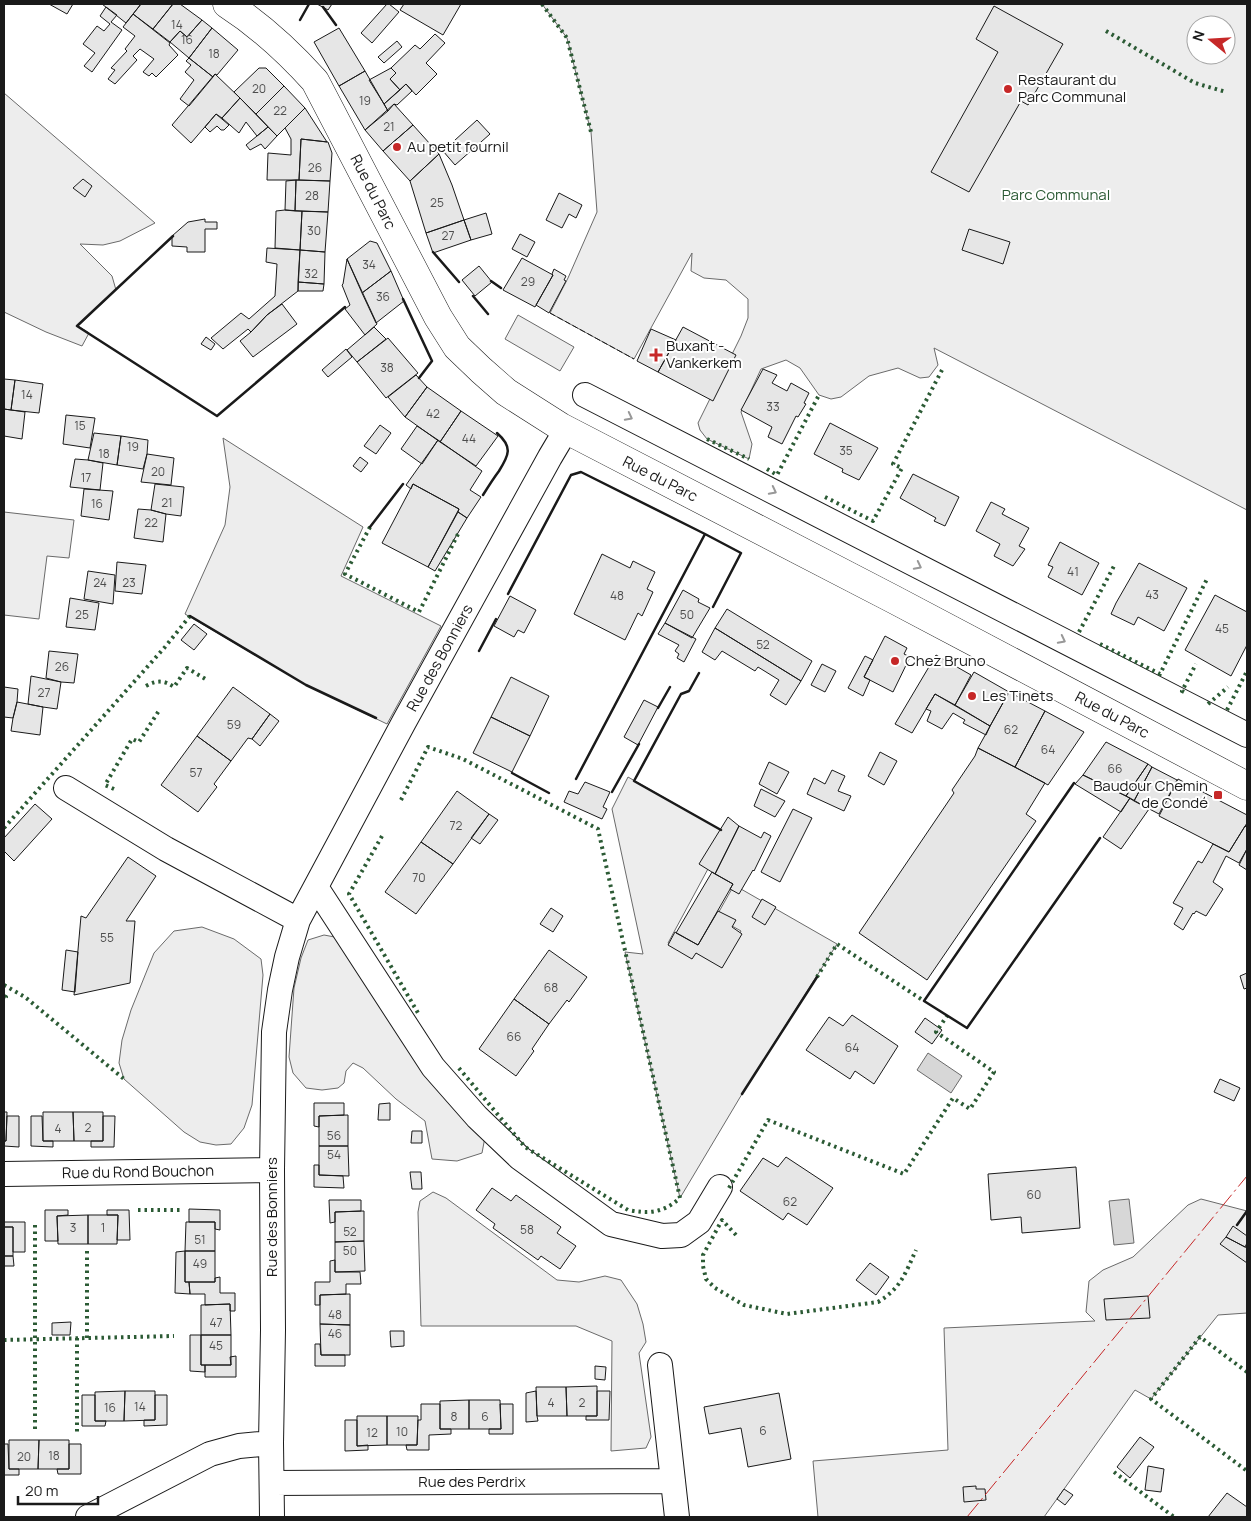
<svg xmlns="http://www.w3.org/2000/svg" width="1251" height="1521" font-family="Manrope,sans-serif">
<rect width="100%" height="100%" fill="#fff"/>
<!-- built -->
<path fill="#ededed" stroke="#6a6a6a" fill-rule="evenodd" d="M542,4h705v506l-313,-162 4,17 -9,12 -9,1 -22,-10 -29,8 -28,21 -10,2 -12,-4 -19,-27 -14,-8 -25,9 -20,43 11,32 -3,15 -42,-20 -7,-9 -2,-7 43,-87 7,-18v-19l-22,-19 -22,-2 -13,-7 1,-18 -58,106 -84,-46 18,-35 29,-66 -6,-80 -24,-94zM1196,25h30v30h-30z
M4,93l151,130 -35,18 -17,4 -23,-1 32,32 4,14 -38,36 11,7 -7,13 -36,-14 -42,-20z
M518,315l56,32 -14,24 -55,-32z
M223,438l140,89 -22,49 100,50 -54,98 -81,-39 -121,-71 40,-89 5,-38z
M4,512l70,8 -5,38 -22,-2 -8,63 -35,-4z
M628,777l93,53 -12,37 -41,76 24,14 3,-5 26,14 20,-35 -25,-14 18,-32 103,59 -95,150 -62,104 -55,-246 18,2 -31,-145z
M202,927l32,12 27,20 2,16 -11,130 -8,23 -13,16 -15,1 -16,-3 -16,-10 -60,-53 -5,-16 3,-23 9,-30 23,-57 20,-22z
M324,935l16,3 145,199 -3,16 -25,8 -25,-2 -7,-38 -29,-22 -33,-31 -10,-5 -7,8 -2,12 -6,5 -16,2 -16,-2 -13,-15 -4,-16 5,-69 7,-30 7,-18z
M433,1192l13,6 111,82 22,2 26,-6 16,4 16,24 6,20 3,18 -7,11 12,84 -5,11 -35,3 1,-110 -36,-15h-155l-3,-114 2,-11z
M1201,1199l46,12v102l-29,2 -67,84 -16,-9 -91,127h-226l-5,-56 135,-11 -4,-122 151,-7 -9,-9 3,-31 14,-11 30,-13 55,-52z"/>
<!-- water -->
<path fill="#d7d7d7" stroke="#6a6a6a" d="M928,1053l34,23 -11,17 -34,-23z
M1129,1199l5,44 -20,2 -5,-44z"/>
<!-- building -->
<path fill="#e6e6e6" stroke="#1a1a1a" d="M49,4h24l-6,10z
M102,4h39l-15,19z
M141,4h32l-20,25 -20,-15z
M173,4h7l22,16 -15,17 -7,-6 -10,11 -17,-13z
M317,4h15l-4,6z
M387,4h2l10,8 -27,31 -11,-10z
M404,4h57l-18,31 -43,-25z
M994,6l69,38 -35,61 -7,-4 -52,91 -38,-20 67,-120 -22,-13z
M106,7l11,8 -6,7 11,8 -30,42 -8,-6 11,-13 -12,-9 14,-18 7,5 6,-7 -10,-8z
M133,14l37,29 -1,2 9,10 -22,22 -4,-4 -3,3 -6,-4 11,-13 -14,-10 -7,7 4,4 -22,24 -7,-5 7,-9 -4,-2 16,-17 -2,-2 10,-13 -12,-9z
M202,20l10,8 -23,30 -19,-16 10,-11 7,6z
M212,28l26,22 -21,25 -2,-1 -2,3 -24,-19z
M339,28l26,43 -26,15 -25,-44z
M435,34l10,9 -19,20 11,11 -21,21 -10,-11 -6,6 -10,-11 6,-6 -5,-5 24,-23 5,4z
M397,41l5,6 -18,16 -6,-6z
M189,58l24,19 -24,29 -9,-7 14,-19 -9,-8 6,-7 -5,-4z
M259,68h7l18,18 -28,28 -22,-22z
M391,68l5,5 -6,6 10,11 -16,14 -15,-24z
M365,71l23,40 -23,19 -26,-44z
M215,74l25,24 -18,20 -6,-4 -25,29 -19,-18z
M406,84l6,7 -15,14 -3,-1 -6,7 -4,-7z
M284,86l21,22 -28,28 -21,-22z
M240,98l28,29 -11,9 -11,-14 -7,11 -17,-15z
M394,104l19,21 -30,26 -18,-21z
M305,108l22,34 -26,-3 -2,41h-32l1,-27 23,2v-16l-6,-11z
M216,114l13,11 -5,5h-3l-4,-4 -7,6 -5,-5z
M477,120l13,14 -35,31 -12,-14z
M413,125l26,29 -29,27 -27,-30z
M268,127l9,9 -12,13 -4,-5 -11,6 -4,-5z
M301,139l27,3 4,11 -2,28 -31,-1z
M439,154l13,31 12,35 -38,13 -16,-52z
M83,179l9,7 -7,11 -12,-9z
M296,180l34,1 -2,31 -33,-1z
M296,180l-1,31 -10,-1 1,-29z
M559,193l23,12 -6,13 -7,-4 -7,14 -16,-8z
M285,210l17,1 -2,39 -25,-2 1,-37z
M302,211l26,1 -3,40 -25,-2z
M486,213l6,21 -21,6 -7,-20z
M205,219v3h12v7h-12v23h-18v-5l-15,-1v-10l16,-14z
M464,220l7,20 -38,13 -7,-20z
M969,229l41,13 -7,22 -41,-14z
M520,234l15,8 -8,15 -15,-8z
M370,241l7,2 14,28 -29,22 -15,-34z
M267,248l33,2 -2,41 -31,24 -16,17 -3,-3 -25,20 -12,-11 30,-25 8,6 26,-23 2,-32 -11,-2z
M300,250l25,2 -1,32 -26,-2z
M522,258l31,17 -18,32 -32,-17z
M347,259l30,65 -12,11 -20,-26 5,-4 -8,-20 1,-1z
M479,266l13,16 -17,14 -13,-16z
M554,269l12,7 -2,4 2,1 -17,32 -13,-8 17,-30 -1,-1z
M391,271l13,30 -28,22 -14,-30z
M298,282l26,2 -1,7h-25z
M282,304l15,20 -44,33 -13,-16 11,-9 16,-17z
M374,327l12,12 -29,23 -10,-12z
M683,327l53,28 -23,46 -55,-29z
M651,329l25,11 -18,32 -21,-11z
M206,337l9,7 -4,6 -10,-6z
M388,338l30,35 -32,25 -29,-36z
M346,349l6,8 -24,20 -6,-7z
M763,369l14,6 -5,8 15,8 4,-8 18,10 -5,10 2,1 -8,13 -2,-1 -14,28 -14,-7 4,-10 -31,-17z
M416,375l11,12 -22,30 -17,-20z
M4,379l11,1 -4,30 -7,-1z
M15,380l28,4 -4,29 -28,-3z
M427,387l34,24 -21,31 -35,-25z
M4,409l21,3 -3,27 -18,-3z
M461,411l37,25 -22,30 -36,-24z
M66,415l29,3 -5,30 -27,-4z
M830,423l48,25 -19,32 -17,-8 1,-3 -29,-15z
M380,425l11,8 -15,21 -12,-8z
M417,426l21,14 -16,24 -21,-15z
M94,433l27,3 -4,29 -29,-5z
M121,436l27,4 -1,14 -4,15 -26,-4z
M438,440l44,31 -12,19 11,7 -14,21 -9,-6 1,-3 -46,-25 -2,5 -5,-4z
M147,454l27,4 -3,27 -30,-3z
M360,457l8,6 -7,9 -8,-6z
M75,459l13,1 15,3 -3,27 -30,-3z
M913,474l46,23 -14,29 -11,-5 2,-3 -36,-20z
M155,484l29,3 -3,29 -15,-2 -15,-4z
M413,484l46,25 -31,58 -46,-24z
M84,489l29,2 -4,29 -28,-4z
M991,502l14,7 -3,5 27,14 -10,18 6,3 -12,17 -19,-10 6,-12 -24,-13z
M138,509l13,1 15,4 -3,28 -29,-4z
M458,512l9,6 -32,53 -7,-4z
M1060,542l39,21 -17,32 -34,-18 5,-10 -5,-2z
M602,554l28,14 3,-7 22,11 -8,17 6,3 -11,24 -4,-3 -13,27 -51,-26z
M117,562l29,3 -4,29 -27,-3z
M1139,563l48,25 -23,43 -26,-14 -4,8 -23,-11 5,-11z
M88,571l27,4 -2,29 -29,-5z
M683,590l16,9 -1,3 12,6 -18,30 -27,-15z
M1215,595l32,17v33l-16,31 -46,-26z
M510,596l26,14 -12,23 -6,-3 -4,7 -20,-11z
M70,598l29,5 -4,27 -29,-3z
M727,609l85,52 -11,20 -86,-53z
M665,623l31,16 -12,23 -7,-4 2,-4 -4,-3 4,-6 -21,-11z
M194,624l13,10 -13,16 -13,-10z
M715,628l86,53 -15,24 -16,-10 9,-15 -21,-13 -3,4 -33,-20 -7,9 -13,-8z
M885,636l22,12 -3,6 6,3 -17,35 -29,-15z
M49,651l29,3 -4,29 -13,-1 -15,-4z
M936,655l35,20 -16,30 -20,-11 -23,39 -17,-9z
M865,656l8,4 -9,17 6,3 -7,16 -15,-8z
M822,664l14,7 -11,21 -14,-7z
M974,672l35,20 -19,34 -35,-21z
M31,676l30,6 -4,27 -14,-2 -15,-3z
M511,677l38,19 -19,40 -39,-19z
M4,687l14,2 -1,13 -4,16 -9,-1z
M233,687l37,27 -18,25 -4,-1 -17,23 -34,-25z
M1009,692l36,19 -30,56 -37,-19z
M935,694l55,32 -4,9 -23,-12 2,-3 -12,-7 -11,16 -15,-8 4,-10 -5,-2z
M644,700l14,7 -20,38 -14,-8z
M17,702l26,5 -3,28 -29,-4 2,-13z
M1045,711l39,21 -36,53 -33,-18z
M270,714l9,7 -19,25 -8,-7z
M491,717l39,19 -18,36 -39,-19z
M197,736l34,25 -17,23 3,3 -19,25 -37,-27z
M1106,742l42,22 -22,32 -43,-21z
M978,748l67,35 -19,31 10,7 -109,159 -68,-47 95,-140 -2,-3 23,-34z
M880,752l17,9 -13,24 -16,-9z
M769,762l20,10 -12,22 -18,-10z
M1148,764l4,3 -18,34 -8,-5z
M1152,767l25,13 -18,34 -25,-13z
M832,770l13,6 -7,15 13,5 -7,15 -37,-17 7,-16 11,6z
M1083,775l47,23 -9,14 -46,-28z
M1178,779l69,36v8l-18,29 -70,-36z
M585,782l25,10 -7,15 4,2 -5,10 -38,-17 5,-11 9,3z
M761,789l24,12 -10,16 -21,-11z
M457,791l32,23 -36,50 -32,-22z
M1130,798l19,11 -28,40 -18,-12z
M35,804l17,15 -38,42 -10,-10v-13z
M793,809l19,9 -32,64 -19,-10z
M489,814l9,6 -18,24 -9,-6z
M728,817l11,9 -24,48 -16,-10z
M739,826l22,12 3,-6 7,4 -17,35 -1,-1 -14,24 -9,-5 3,-5 -18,-10z
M1245,826l2,2v21l-8,14 -13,-7 -13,26 10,7 -17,27 -10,-5 -2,3 -1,-1 -10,17 -9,-6 9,-16 -10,-5 25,-42 4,2 11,-19 16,8z
M421,842l32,22 -37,50 -31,-22z
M1247,849v21l-8,-5z
M128,857l28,19 -30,45h9l-5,62 -56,12 7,-79 5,2z
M712,872l21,12 -35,61 -22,-12z
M762,899l14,8 -11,18 -13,-8z
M551,908l12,8 -10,16 -13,-8z
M718,911l18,9 -4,7 10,7 -20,34 -26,-15 -4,6 -24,-14 7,-13 23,13z
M66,950l12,2 -3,40 -13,-2z
M549,950l38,27 -18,25 -2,-2 -18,24 -35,-25z
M1247,973v15l-3,1 -4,-13z
M514,999l35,25 -17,25 2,2 -18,25 -37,-27z
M852,1015l46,31 -24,38 -19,-13 -5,8 -44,-29 23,-33 14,9z
M925,1018l17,12 -10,14 -17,-12z
M1220,1079l20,9 -6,13 -20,-9z
M314,1103h30v12l-25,1v11l-5,-1z
M390,1103v17h-12l1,-16z
M4,1112h3l-1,29h-2z
M43,1112h30l1,29h-31z
M73,1112h30v29h-29z
M348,1115v31h-29v-30z
M7,1116h12v31l-15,-1v-5h2z
M31,1116h11l1,25h10v6l-22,-1z
M103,1116h12l-1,31h-23v-6h12z
M412,1131h10v12h-11z
M319,1146h29l1,30 -30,-1z
M786,1157l47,31 -26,37 -19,-12 -5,7 -43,-29 23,-33 15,9z
M314,1165h5v10l24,1 1,12 -30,-1z
M1076,1167l4,61 -58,5 -1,-16 -30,3 -3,-46z
M410,1172h11l1,17h-10z
M492,1188l19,13 5,-6 45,32 -4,6 19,13 -16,23 -19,-13 -3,4 -45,-32 2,-4 -19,-14z
M329,1200h32v11l-26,1v10l-5,1z
M189,1209l31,1v20l-5,-1v-7h-26z
M45,1210h23v5l-11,1 1,25h-13z
M107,1210h22l1,30h-13l1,-25h-11z
M364,1211v30l-29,1v-30z
M88,1215h30l-1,29h-29z
M88,1215v29h-30l-1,-28z
M4,1222h21v30h-12v-25h-9z
M186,1222h29v29h-30z
M1233,1226l14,10v7l-2,4 -19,-10z
M4,1227h9v29h-9z
M1226,1237l21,11v15l-27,-19z
M364,1241l1,30 -30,1v-30z
M185,1251h30v31h-30z
M185,1251v31h4l1,12 -15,-1 1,-41z
M4,1256h9l1,10h-10z
M335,1260v12h25l1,12h-15v10l-26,1v10h-5v-23h15v-21z
M870,1263l19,14 -13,18 -20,-15z
M220,1277v16h15v18h-5v-7l-25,1v-11h-15l-1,-12h26v-4z
M350,1294v31l-30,-1v-29z
M1148,1296l2,22 -44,2 -2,-21z
M230,1304l1,31h-30v-30z
M71,1322l-1,13h-18v-12z
M320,1324l30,1v30h-29z
M390,1331h14v15l-13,1z
M190,1335h11v30h4v7l-15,-1z
M201,1335h30v30h-30z
M315,1344h5l1,11h24v11h-30z
M236,1356v21h-31v-12h26l-1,-8z
M595,1366l11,1 -1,13 -10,-1z
M597,1386v30h-30l-1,-29z
M536,1387h30l1,29h-30z
M125,1391h30v29l-31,1z
M125,1391l-1,30h-29v-29z
M536,1391l1,25 1,5 -12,1v-29z
M597,1391h13l-1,29h-23v-4h11z
M779,1393l12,66 -43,8 -7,-39 -32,6 -5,-27z
M82,1395h13v26h11l-1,5h-23z
M155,1395h12v30l-23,1v-6h11z
M469,1400h31l1,29h-32z
M469,1400v29h-29v-28z
M421,1404h19v25h11v5l-22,1v15h-22l-1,-5h11l1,-25h3z
M500,1404h13v30h-24v-5h12z
M357,1416h30v29l-30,1z
M387,1416h31l-1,29h-30z
M345,1420h12v26l11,-1v5l-23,1z
M1140,1437l14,10 -24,31 -13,-11z
M9,1440h30l-1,29h-29z
M39,1440h30v29h-31z
M4,1444h4l1,25h10v6h-15z
M69,1444h12v30h-23l-1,-5h12z
M1148,1466l16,3 -3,23 -16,-2z
M976,1486v3h9l1,11 -22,2 -1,-15z
M1064,1489l9,6 -8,10 -8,-6z
M1227,1493l20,14v10h-39z"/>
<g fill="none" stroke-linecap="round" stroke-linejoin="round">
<defs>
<path id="street" d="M585,395l662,340
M66,788l100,61 132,71
M316,887l117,180 44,50 43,41 91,66 51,12 19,-1 18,-13 21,-35
M4,1174l268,-4
M660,1365l17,152
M272,1483l401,-2
M88,1517l122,-63 29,-8 32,-3
M272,1517l-1,-74 2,-113 -1,-160 2,-138 6,-42 7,-33 11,-37 106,-198 146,-265 16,-27"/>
<path id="secondary" d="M227,4c34,22 61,47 88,77l123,236 19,30 24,23 25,22 55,35 332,172 354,187"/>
</defs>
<!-- street casing -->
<use href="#street" stroke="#1a1a1a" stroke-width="26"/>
<!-- secondary casing -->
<use href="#secondary" stroke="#1a1a1a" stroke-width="29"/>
<!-- street -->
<use href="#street" stroke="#fff" stroke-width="24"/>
<!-- secondary -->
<use href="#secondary" stroke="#fff" stroke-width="28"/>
<!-- hedge -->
<path stroke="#2b5a34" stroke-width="4" stroke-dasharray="2.5 4" stroke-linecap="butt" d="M542,4l25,34 24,94
M1106,31l89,52 31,9
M707,439l42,20
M767,469l10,6 42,-80
M825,497l48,24 29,-53 -9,-4 49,-94
M370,527l-25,47 74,38 40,-80
M1079,632l35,-66
M1100,644l60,30 47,-95
M146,686c11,-6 18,-6 28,1l13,-19 20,12
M1184,692l-2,-1 14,-27
M1208,704l20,-17
M1227,710l20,-39
M114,789l-9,-4 27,-46 7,3 21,-33
M401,800l27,-53 35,12 135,70 82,369c-17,15 -31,16 -52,12l-103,-63 -67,-80
M4,828l161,-181 25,-31
M382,836l-33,58 69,119
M817,977l20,-33 87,57
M4,985l21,12 99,82
M4,996l2,1 -2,3
M729,1188l39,-68 136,54 49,-76 17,11 24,-37 -58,-40 11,-16
M138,1210h45
M35,1225v208
M736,1235l-14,-15 -19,35v11l3,13 9,9 29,17 43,9 91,-12c23,-14 27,-28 38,-52
M77,1338v95
M87,1338v-89
M4,1340l170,-4
M1247,1372l-47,-35 -49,62 96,72
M1114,1472l60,45"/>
<!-- fence -->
<path stroke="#1a1a1a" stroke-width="1" stroke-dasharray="6 2.5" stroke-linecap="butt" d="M550,313l84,46"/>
<!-- wall -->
<path stroke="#1a1a1a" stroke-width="2.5" d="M323,7l13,18
M300,20l9,-16
M173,236l-96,90 140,90 128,-109
M433,252l26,30
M491,281l10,7
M473,296l15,18
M403,299l29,62 -13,17
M483,495c5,-8 10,-16 16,-24 10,-16 14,-24 -2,-38
M370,527l33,-43
M705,534l36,19 -28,54
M508,594l63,-119 10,-3 124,62 -129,245
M190,616l116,69 70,33
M479,651l17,-32
M699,673l-10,18 -8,3 -47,87 87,49
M658,708l12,-21
M512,773l37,20
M1074,783l-150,218 43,27 133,-190
M612,792l27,-48
M742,1094l75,-117
M1237,1225l10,-14"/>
<!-- power -->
<path stroke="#c62828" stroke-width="1" stroke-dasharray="18 4 2.5 4" stroke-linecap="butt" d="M967,1517l280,-341"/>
</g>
<!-- one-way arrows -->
<defs><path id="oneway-chevron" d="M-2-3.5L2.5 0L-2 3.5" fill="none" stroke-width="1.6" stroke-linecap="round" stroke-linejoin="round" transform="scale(1.25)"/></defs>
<g stroke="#989898">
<use href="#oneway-chevron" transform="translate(629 417) rotate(27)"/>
<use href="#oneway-chevron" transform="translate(773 491) rotate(27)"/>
<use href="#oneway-chevron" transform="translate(918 566) rotate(27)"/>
<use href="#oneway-chevron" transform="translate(1062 640) rotate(27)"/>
</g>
<!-- markers -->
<g fill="#c62828" stroke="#fff" stroke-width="2">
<circle cx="1008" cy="89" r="5"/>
<circle cx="397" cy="147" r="5"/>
<path d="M653.5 347.5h5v5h5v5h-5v5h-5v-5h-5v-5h5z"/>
<circle cx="895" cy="661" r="5"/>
<circle cx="972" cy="696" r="5"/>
<rect x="1213" y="790" width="10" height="10" rx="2.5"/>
</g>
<g text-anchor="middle" stroke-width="4" stroke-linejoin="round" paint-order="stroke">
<!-- number labels -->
<g font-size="12" fill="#4d4d4d">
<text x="177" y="29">14</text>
<text x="187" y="44">16</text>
<text x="214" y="58">18</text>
<text x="259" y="93">20</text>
<text x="365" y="105">19</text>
<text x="280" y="115">22</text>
<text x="389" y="131">21</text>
<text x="315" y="172">26</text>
<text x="312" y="200">28</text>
<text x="437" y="207">25</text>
<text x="314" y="235">30</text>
<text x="448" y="240">27</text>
<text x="369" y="269">34</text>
<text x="311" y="278">32</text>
<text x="528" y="286">29</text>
<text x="383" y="301">36</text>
<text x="387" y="372">38</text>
<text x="27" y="399">14</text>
<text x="773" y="411">33</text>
<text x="433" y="418">42</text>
<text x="80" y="430">15</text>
<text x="469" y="443">44</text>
<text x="133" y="451">19</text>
<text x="846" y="455">35</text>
<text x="104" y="458">18</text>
<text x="158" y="476">20</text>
<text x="86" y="482">17</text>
<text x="167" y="507">21</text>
<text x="97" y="508">16</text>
<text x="151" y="527">22</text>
<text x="1073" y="576">41</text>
<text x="100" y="587">24</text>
<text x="129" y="587">23</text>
<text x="1152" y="599">43</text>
<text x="617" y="600">48</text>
<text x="82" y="619">25</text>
<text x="687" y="619">50</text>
<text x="1222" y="633">45</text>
<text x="763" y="649">52</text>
<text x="62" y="671">26</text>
<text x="44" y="697">27</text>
<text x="234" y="729">59</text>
<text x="1011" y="734">62</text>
<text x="1048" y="754">64</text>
<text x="1115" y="773">66</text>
<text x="196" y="777">57</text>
<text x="456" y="830">72</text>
<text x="419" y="882">70</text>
<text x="107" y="942">55</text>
<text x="551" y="992">68</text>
<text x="514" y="1041">66</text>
<text x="852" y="1052">64</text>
<text x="88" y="1132">2</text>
<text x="58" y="1133">4</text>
<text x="334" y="1140">56</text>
<text x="334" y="1159">54</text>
<text x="1034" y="1199">60</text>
<text x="790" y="1206">62</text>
<text x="73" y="1232">3</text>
<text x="103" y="1232">1</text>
<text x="527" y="1234">58</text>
<text x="350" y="1236">52</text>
<text x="200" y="1244">51</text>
<text x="350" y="1255">50</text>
<text x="200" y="1268">49</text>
<text x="335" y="1319">48</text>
<text x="216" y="1327">47</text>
<text x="335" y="1338">46</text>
<text x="216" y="1350">45</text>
<text x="551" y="1407">4</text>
<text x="582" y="1407">2</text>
<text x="140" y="1411">14</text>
<text x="110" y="1412">16</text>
<text x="454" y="1421">8</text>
<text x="485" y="1421">6</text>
<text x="763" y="1435">6</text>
<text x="402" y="1436">10</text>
<text x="372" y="1437">12</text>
<text x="54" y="1460">18</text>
<text x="24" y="1461">20</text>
</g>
<!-- poi labels -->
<g font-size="15" fill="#1a1a1a" stroke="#fff" text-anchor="start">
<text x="1018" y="85">Restaurant du<tspan x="1018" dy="17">Parc Communal</tspan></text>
<text x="407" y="152">Au petit fournil</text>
<text x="666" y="351">Buxant -<tspan x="666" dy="17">Vankerkem</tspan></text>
<text x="905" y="666">Chez Bruno</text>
<text x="982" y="701">Les Tinets</text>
<text x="1208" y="791" text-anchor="end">Baudour Chemin<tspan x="1208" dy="17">de Condé</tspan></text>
</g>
<!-- street labels -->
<g font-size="15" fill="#1a1a1a" stroke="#fff">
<text transform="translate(373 192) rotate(63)" y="5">Rue du Parc</text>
<text transform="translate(660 479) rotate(27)" y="5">Rue du Parc</text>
<text transform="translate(440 658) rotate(-61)" y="5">Rue des Bonniers</text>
<text transform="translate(1112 715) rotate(28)" y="5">Rue du Parc</text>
<text transform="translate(138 1172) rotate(-1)" y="5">Rue du Rond Bouchon</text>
<text transform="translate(272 1217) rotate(-90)" y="5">Rue des Bonniers</text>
<text x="472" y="1487">Rue des Perdrix</text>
</g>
<!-- park labels -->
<g font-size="15" fill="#2b5a34" stroke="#fff">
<text x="1056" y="200">Parc Communal</text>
</g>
</g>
<!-- border -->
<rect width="1251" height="1521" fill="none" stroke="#1a1a1a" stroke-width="10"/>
<!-- north arrow -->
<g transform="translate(1211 40) rotate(288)"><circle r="24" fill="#ffffff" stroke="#a3a3a3"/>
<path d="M0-4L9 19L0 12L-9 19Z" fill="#c62828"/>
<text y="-8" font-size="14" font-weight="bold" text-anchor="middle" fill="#1a1a1a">N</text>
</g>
<!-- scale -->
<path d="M18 1496v8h80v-8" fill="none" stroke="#1a1a1a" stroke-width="2.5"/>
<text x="25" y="1496" font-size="15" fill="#1a1a1a" stroke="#ffffff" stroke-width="4" paint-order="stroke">20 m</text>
</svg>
